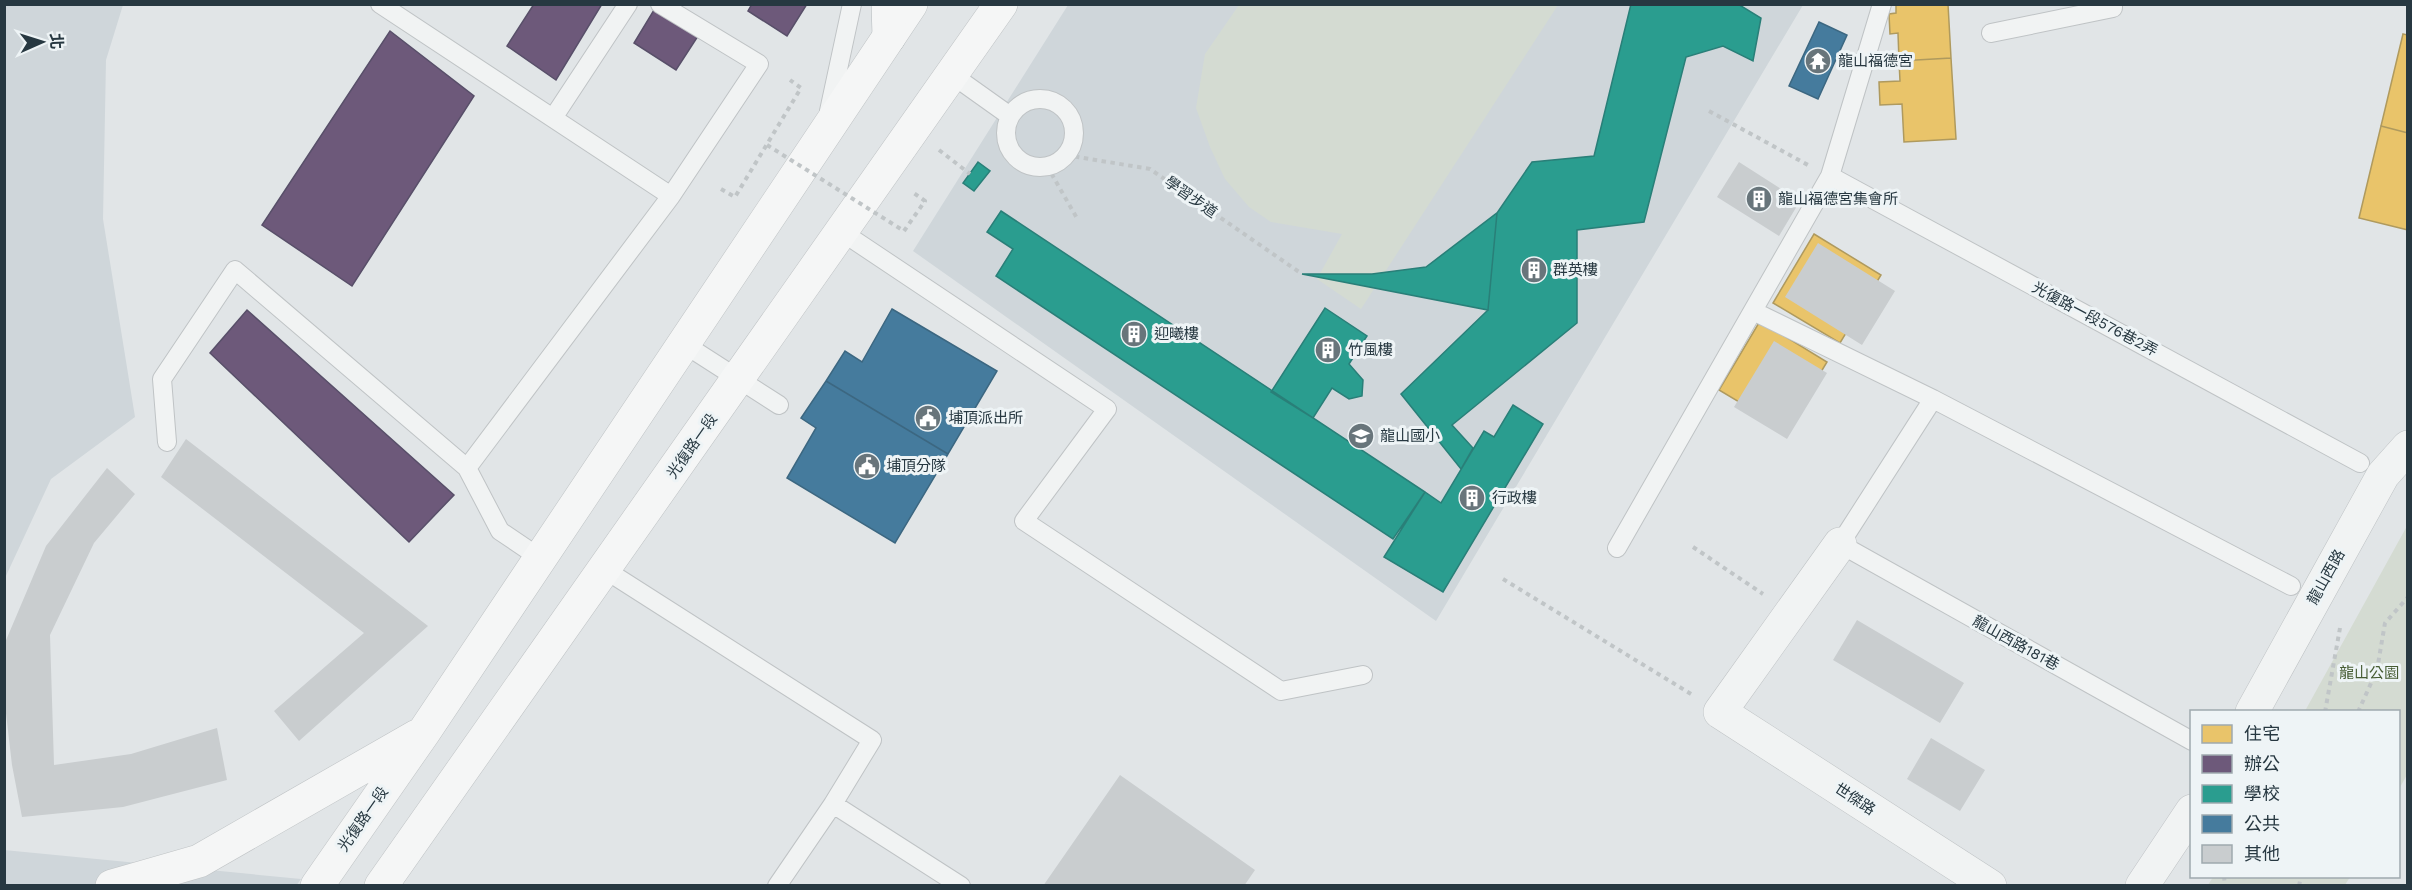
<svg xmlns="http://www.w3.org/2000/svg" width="2412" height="890" font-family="'Work Sans','Noto Sans TC',sans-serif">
<rect width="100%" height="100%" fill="#e1e5e7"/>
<!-- built -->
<path fill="#cfd6da" d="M5,4l118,1 -17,55 -3,159 32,198 -84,62 -46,99z
M1068,5h735l-367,616 -523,-370z
M4,850l297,29 -5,7 -291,-1z"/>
<!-- green -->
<path fill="#d4dbd2" d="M1239,5h319l-197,304 -44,-30 25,-45 -71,-12 -22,-15 -24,-28 -15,-32 -14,-39 9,-54z
M2407,526l1,247 -9,16 -1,-77 -93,-1z
M2213,877v-1l137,1 -5,8h-137z"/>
<!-- homes -->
<path fill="#e9c46a" stroke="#af9a5e" stroke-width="1.5" d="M1896,4h52l3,54 -52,3 -1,-28 -8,1 -1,-20 7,-1z
M2403,34l5,1v98l-27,-7z
M1951,58l5,81 -52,3 -2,-38 -22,1 -1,-23 21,-1 -1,-20z
M2381,126l27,7v97l-49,-12z
M1814,234l67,41 -41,68 -67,-40z
M1760,321l67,41 -41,68 -67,-40z"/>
<!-- offices -->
<path fill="#6d597a" stroke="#584f69" stroke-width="1.5" d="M534,4h68l-46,76 -49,-34z
M752,4h55l-20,32 -39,-25z
M657,5l43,28 -24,37 -42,-27z
M390,31l84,65 -122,190 -90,-61z
M247,310l207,185 -45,47 -199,-189z"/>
<!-- schools -->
<path fill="#2a9d8f" stroke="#297f78" stroke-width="1.5" d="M1631,4h107l23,14 -8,43 -30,-15 -37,11 -42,165 -67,8v93l-125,102 21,23 -12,21 -60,-75 87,-84 9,-97 35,-51 62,-6z
M978,162l12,9 -16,20 -11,-8z
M1001,211l424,281 -32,47 -397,-263 17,-27 -26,-17z
M1497,213l-9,97 -186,-36h70l54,-7z
M1325,308l42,28 -18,28 14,16 -1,16 -13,3 -17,-11 -19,30 -42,-26z
M1513,405l30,19 -100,168 -59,-35 41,-65 16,11 43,-72 10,6z"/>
<!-- public -->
<path fill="#457b9d" stroke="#3c6781" stroke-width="1.5" d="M1819,22l28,13 -29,64 -29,-13z
M892,309l105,62 -49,83 -122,-73 19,-30 17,11z
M826,381l122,73 -53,89 -108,-65 29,-50 -15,-10z"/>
<!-- building -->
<path fill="#c9cdcf" d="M1739,162l61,39 -21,35 -62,-39z
M1818,243l77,48 -33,54 -77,-48z
M1774,341l53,32 -40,66 -53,-32z
M186,439l242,187 -129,115 -25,-30 90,-78 -203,-156z
M107,468l28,26 -41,49 -44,92 4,130 77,-11 86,-26 10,52 -104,27 -101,10 -10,-52 -8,-69v-51l42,-99z
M1857,620l107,63 -24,40 -107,-63z
M1931,738l54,32 -25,41 -53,-32z
M1120,775l135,95 -11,16h-201z"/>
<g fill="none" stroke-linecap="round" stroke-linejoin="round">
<defs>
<path id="lane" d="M380,4l291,192
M1991,33l122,-25v-4
M951,74l59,42
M1006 133a34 34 0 1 1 68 0a34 34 0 1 1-68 0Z
M829,111l23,-107
M553,118l75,-114
M1830,176l530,287
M842,232l265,177 -83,112 257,170 82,-16
M1753,311l180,88 358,187
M684,344l95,61
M1933,399l-93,145 352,197
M167,442l-5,-63 73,-109 232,198
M1617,548l213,-372 52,-172
M540,558l-40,-27 -33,-63 204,-272 88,-132 -99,-60
M604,569l268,171 -39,64 128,82
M777,886l56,-82"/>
<path id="street" d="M1840,544l-120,168 270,174
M2252,712l131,-237 25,-28
M2142,886l50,-75"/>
<path id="secondary" d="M112,886l87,-25 218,-125
M317,886l107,-154 487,-728
M381,886l620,-882"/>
<path id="highway" d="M888,4l1,33"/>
</defs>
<!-- lane casing -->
<use href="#lane" stroke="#bfc3c5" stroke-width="20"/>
<!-- street casing -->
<use href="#street" stroke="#bfc3c5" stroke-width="34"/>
<!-- secondary casing -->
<use href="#secondary" stroke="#bfc3c5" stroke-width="34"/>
<!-- highway casing -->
<use href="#highway" stroke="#b3b9bc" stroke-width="34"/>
<!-- path -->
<path stroke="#c0c5c7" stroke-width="4" stroke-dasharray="4.5 4.5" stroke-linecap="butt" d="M1709,111l99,54
M939,150l31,24
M1066,155l84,14 152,105
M1047,166l31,54
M721,189l14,8 66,-109 -11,-8
M904,231l21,-30 -14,-10
M1693,547l70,47
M1503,579l188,115
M2325,712l15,-84
M2358,712l19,-42 8,-47 23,-26
M2224,876l1,10
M2299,886l2,-10"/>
<!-- lane -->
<use href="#lane" stroke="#f1f3f3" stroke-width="18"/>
<!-- street -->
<use href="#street" stroke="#f1f3f3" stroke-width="33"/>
<!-- secondary -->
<use href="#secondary" stroke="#f5f6f6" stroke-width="33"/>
<!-- highway -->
<use href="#highway" stroke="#f5f6f6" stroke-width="33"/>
<!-- path-bridge -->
<path stroke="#c0c5c7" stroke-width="4" stroke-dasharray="4.5 4.5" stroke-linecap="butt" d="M767,145l137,86"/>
</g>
<!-- icons -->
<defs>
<symbol id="temple-disc" viewBox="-11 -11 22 22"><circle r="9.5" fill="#68757b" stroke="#eef4f6"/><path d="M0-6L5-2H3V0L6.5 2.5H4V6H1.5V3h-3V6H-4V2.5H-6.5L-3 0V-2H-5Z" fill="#fff"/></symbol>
<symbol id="building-disc" viewBox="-11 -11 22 22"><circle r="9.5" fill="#68757b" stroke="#eef4f6"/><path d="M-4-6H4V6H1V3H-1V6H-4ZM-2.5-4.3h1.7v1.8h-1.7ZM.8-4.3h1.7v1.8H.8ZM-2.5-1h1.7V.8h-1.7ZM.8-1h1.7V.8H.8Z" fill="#fff"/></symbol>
<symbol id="civic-disc" viewBox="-11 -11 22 22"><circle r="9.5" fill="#68757b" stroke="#eef4f6"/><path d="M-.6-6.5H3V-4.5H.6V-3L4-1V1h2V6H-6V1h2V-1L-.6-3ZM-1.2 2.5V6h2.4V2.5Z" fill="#fff"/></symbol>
<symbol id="school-disc" viewBox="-11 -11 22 22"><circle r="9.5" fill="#68757b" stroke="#eef4f6"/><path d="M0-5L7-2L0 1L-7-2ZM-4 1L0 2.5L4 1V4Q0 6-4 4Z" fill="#fff"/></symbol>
</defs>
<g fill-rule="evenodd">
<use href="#temple-disc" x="1803" y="46" width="30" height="30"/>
<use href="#building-disc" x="1744" y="184" width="30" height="30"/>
<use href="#building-disc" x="1519" y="255" width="30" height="30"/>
<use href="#building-disc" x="1119" y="319" width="30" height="30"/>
<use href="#building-disc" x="1313" y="335" width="30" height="30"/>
<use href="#civic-disc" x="913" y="403" width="30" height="30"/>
<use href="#school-disc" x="1346" y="421" width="30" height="30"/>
<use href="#civic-disc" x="852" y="451" width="30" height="30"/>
<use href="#building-disc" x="1457" y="483" width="30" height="30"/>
</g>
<g text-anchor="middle" stroke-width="6" stroke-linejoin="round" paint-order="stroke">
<!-- poi labels -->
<g font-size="15" fill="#273841" stroke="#eef4f6" text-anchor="start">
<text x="1838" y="66">龍山福德宮</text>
<text x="1778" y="204">龍山福德宮集會所</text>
<text x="1553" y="275">群英樓</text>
<text x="1154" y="339">迎曦樓</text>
<text x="1348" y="355">竹風樓</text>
<text x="948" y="423">埔頂派出所</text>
<text x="1380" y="441">龍山國小</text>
<text x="886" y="471">埔頂分隊</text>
<text x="1492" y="503">行政樓</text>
</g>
<!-- street labels -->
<g font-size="15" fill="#273841" stroke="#eef4f6">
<text transform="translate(1191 197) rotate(35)" y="5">學習步道</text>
<text transform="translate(2095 319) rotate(28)" y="5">光復路一段576巷2弄</text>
<text transform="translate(692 446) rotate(-55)" y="5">光復路一段</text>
<text transform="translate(2326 577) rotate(-61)" y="5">龍山西路</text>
<text transform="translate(2016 643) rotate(29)" y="5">龍山西路181巷</text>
<text transform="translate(1855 799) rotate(33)" y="5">世傑路</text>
<text transform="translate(363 819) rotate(-55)" y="5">光復路一段</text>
</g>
<!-- park labels -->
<g font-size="15" fill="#475d34" stroke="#eef4f6">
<text x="2369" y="678">龍山公園</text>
</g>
</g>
<!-- border -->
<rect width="2412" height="890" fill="none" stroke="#273841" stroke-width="12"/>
<!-- legend -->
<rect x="2190" y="710" width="210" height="168" fill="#eef4f6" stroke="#9ea9ae" stroke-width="1.5"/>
<rect x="2202" y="725" width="30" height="18" fill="#e9c46a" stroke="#9ea9ae" stroke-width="1.5"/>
<text x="2244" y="740" font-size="18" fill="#273841">住宅</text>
<rect x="2202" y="755" width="30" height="18" fill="#6d597a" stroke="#9ea9ae" stroke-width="1.5"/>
<text x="2244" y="770" font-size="18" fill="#273841">辦公</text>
<rect x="2202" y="785" width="30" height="18" fill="#2a9d8f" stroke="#9ea9ae" stroke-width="1.5"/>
<text x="2244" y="800" font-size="18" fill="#273841">學校</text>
<rect x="2202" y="815" width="30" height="18" fill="#457b9d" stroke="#9ea9ae" stroke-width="1.5"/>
<text x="2244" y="830" font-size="18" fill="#273841">公共</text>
<rect x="2202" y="845" width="30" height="18" fill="#c9cdcf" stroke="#9ea9ae" stroke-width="1.5"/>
<text x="2244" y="860" font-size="18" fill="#273841">其他</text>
<!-- north arrow -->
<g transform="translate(42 42) rotate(87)" stroke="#eef4f6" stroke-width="4.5" paint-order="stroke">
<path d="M0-4.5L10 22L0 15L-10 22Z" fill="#273841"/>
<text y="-9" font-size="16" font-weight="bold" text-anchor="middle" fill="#273841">北</text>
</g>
</svg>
